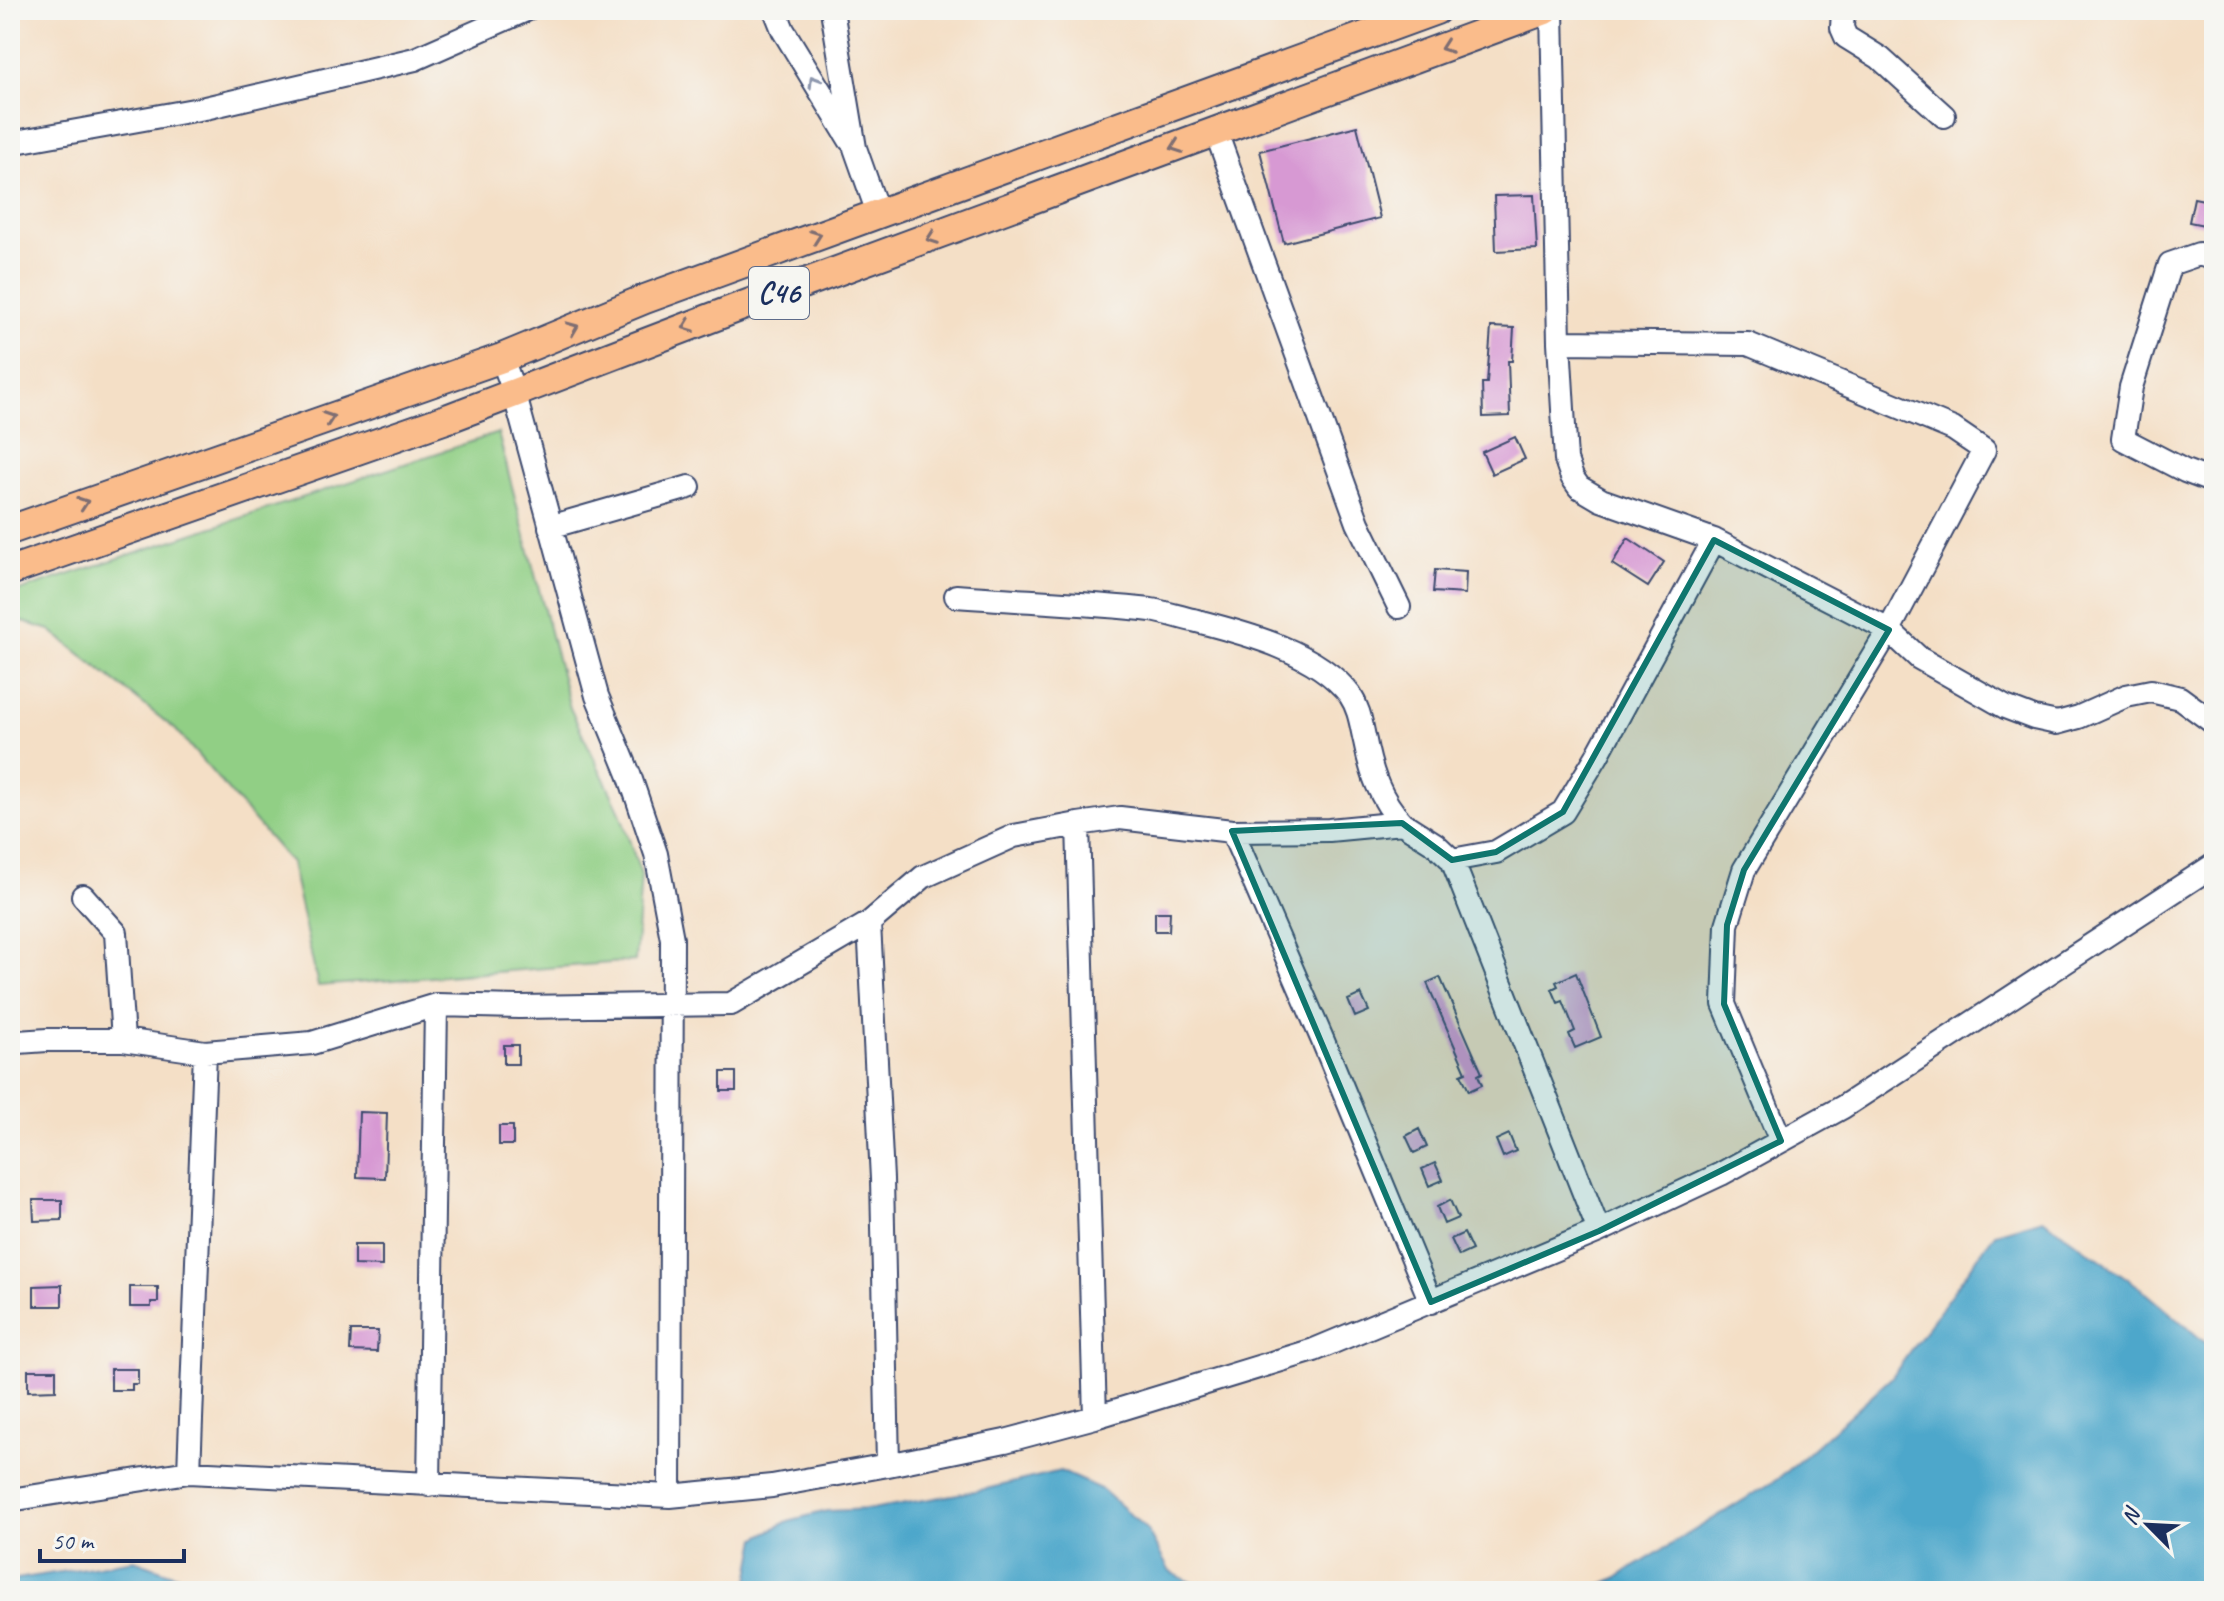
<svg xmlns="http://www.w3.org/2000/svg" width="2224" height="1601" font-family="Caveat,sans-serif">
<rect width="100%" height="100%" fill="#f6f6f2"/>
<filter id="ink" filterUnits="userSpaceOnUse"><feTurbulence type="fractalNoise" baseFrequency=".0125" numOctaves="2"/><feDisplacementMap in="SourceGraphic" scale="16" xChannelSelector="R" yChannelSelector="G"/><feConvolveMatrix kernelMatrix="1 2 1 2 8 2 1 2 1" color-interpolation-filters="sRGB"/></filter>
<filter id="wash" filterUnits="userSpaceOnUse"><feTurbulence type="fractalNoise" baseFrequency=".006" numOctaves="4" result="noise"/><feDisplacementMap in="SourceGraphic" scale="32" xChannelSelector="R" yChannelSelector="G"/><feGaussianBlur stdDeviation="1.8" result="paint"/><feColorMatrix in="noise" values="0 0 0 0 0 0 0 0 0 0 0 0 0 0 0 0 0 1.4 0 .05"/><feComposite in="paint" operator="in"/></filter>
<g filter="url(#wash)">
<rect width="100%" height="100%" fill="#f4dfc6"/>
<!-- green -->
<path fill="#91cf85" stroke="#567f72" stroke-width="2" d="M498,433l72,275 49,102 22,65 -6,86 -317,25 -27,-123 -115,-133 -126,-100 -40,-12v-24z"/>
<!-- water -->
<path fill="#4da7cb" stroke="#346b94" stroke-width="2" d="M2043,1219l95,67 76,64v241h-626l30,-14 163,-100 110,-99 104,-145z
M1060,1471l43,19 44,40 23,42 38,19h-461l10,-53 31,-17 39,-10 44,-2 65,-11 54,-10z
M134,1560l86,31h-210v-11z"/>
<g id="blocks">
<!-- building -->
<path fill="#d799d3" d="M1357,126l23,92 -96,25 -24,-92z
M1534,195l3,54 -41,2 -2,-55z
M2194,198l20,4v25l-25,-5z
M1491,327l23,1 -2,33h-4l2,55 -27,1 -1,-34h5z
M1515,437l10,22 -33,15 -10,-22z
M1628,538l36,24 -16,25 -36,-23z
M1435,570l31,2 -1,22 -32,-2z
M1155,912h15l-1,19h-14z
M1576,973l25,64 -26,11 -6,-14 6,-3 -12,-30 -5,2 -6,-14 6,-3 -2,-4z
M1440,977l42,96 -4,2 4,10 -13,6 -8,-17 5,-2 -39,-89z
M1361,994l8,17 -14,6 -7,-17z
M504,1045h14v19h-14z
M721,1072h15v19h-15z
M359,1112l28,1 -2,65 -28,-1z
M499,1126h14v19h-14z
M1419,1129l8,18 -13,6 -8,-17z
M1509,1134l7,17 -13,6 -7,-17z
M1435,1163l8,17 -14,6 -7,-17z
M33,1200h29v20l-28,1z
M1450,1200l8,18 -14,6 -7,-17z
M1464,1233l8,17 -13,6 -8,-17z
M354,1245h28v21l-28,-1z
M62,1285v21h-28v-20z
M130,1287h28v15h-7v5h-21z
M351,1331h27l-1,21 -27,-1z
M111,1369h27v15h-6v6h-21z
M28,1370h28v20l-28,1z"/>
</g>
</g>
<g filter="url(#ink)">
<use href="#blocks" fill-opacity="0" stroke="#3c496e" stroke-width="2"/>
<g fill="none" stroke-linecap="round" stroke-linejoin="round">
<defs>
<path id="minor" d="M775,10l8,20 67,110
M832,10l23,138 23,65
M1552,10l7,332 7,118 6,17 7,10 22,13 113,40 175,90 30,28 86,49 29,11 23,5 22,-6 47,-21 25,-5 29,7 34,25
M1843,10l-1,18 4,9 34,21 64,58
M1216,132l142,391 41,84
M10,143l195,-35 210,-49 111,-49
M2214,259l-15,-5 -29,10 -39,123 -8,52 62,32 29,11
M1559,342l189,2 205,85 31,21 -95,180 -145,240 -17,55 -3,79 57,137
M502,358l12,34 83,304 32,78 27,80 16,85 -2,557
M550,527l139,-40
M956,596c65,5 131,7 195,14 14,2 28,7 42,10 51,13 124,31 157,75 10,15 11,30 15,46 6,32 15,58 37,82
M1078,824l17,593
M1232,831l91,210 108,261
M1452,860l44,-8 67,-40 34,-56 117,-216
M83,896l33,37 7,107
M869,923l13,256 6,286
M10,1046l8,-4 29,-2h76l82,12 107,-9 124,-38 83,2 212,-3 138,-81 54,-46 91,-41 64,-12 42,-6 112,13 97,-1 73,-7 33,21 17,16 147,371
M189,1472l16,-420
M429,1485l7,-480
M10,1500l179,-28 481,24 102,-10 116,-21 117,-24 90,-24 219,-67 285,-119 122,-57 122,-67 371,-242"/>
<path id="major" d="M10,530l492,-172 143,-59 791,-289
M10,571l439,-153 288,-110 808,-298"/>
</defs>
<!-- minor casing -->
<use href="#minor" stroke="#3c496e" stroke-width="26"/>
<!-- major casing -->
<use href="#major" stroke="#3c496e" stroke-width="32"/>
<!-- minor -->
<use href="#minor" stroke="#fff" stroke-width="22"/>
<!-- major -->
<use href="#major" stroke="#fabc8b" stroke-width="28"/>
</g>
<!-- one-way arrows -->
<defs><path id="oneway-chevron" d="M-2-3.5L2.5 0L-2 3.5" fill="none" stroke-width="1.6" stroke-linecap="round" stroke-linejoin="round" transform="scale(2)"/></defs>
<g stroke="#7f6e72">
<use href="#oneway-chevron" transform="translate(1446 47) rotate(160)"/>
<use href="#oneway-chevron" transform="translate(1176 147) rotate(160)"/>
<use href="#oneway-chevron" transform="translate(816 236) rotate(-20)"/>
<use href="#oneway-chevron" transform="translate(932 238) rotate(160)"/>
<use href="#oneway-chevron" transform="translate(688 326) rotate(159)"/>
<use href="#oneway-chevron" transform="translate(573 328) rotate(-22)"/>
<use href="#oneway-chevron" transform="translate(329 418) rotate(-19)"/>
<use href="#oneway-chevron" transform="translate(83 503) rotate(-19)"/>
</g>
<use stroke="#8d97ae" href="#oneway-chevron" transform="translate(814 81) rotate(-121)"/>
</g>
<!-- marked area -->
<path fill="#0f766e" fill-opacity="0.2" stroke="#0f766e" stroke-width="6" stroke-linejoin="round" d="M1714,540l175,90 -145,240 -17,55 -3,79 57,137 -182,90 -168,71 -199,-471 170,-8 50,37 44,-8 67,-40z"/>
<g text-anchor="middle" stroke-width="6" stroke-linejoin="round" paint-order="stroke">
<!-- shield labels -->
<rect fill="#f6f6f2" stroke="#5d6b8a" stroke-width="2" x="749" y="267" width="60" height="52" rx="6"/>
<g font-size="30" font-weight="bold" fill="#1b2f5e">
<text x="779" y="303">C46</text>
</g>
</g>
<!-- margin -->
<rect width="2224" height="1601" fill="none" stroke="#f6f6f2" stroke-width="40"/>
<!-- north arrow -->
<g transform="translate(2148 1525) rotate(294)" stroke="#f6f6f2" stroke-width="6" paint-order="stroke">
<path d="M0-6L14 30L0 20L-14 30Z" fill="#1b2f5e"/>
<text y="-12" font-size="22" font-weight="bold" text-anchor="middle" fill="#1b2f5e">N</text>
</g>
<!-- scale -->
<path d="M40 1549v12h144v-12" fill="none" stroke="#1b2f5e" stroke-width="4"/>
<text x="52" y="1549" font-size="24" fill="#1b2f5e" stroke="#f6f6f2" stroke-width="6" paint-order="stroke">50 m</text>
</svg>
